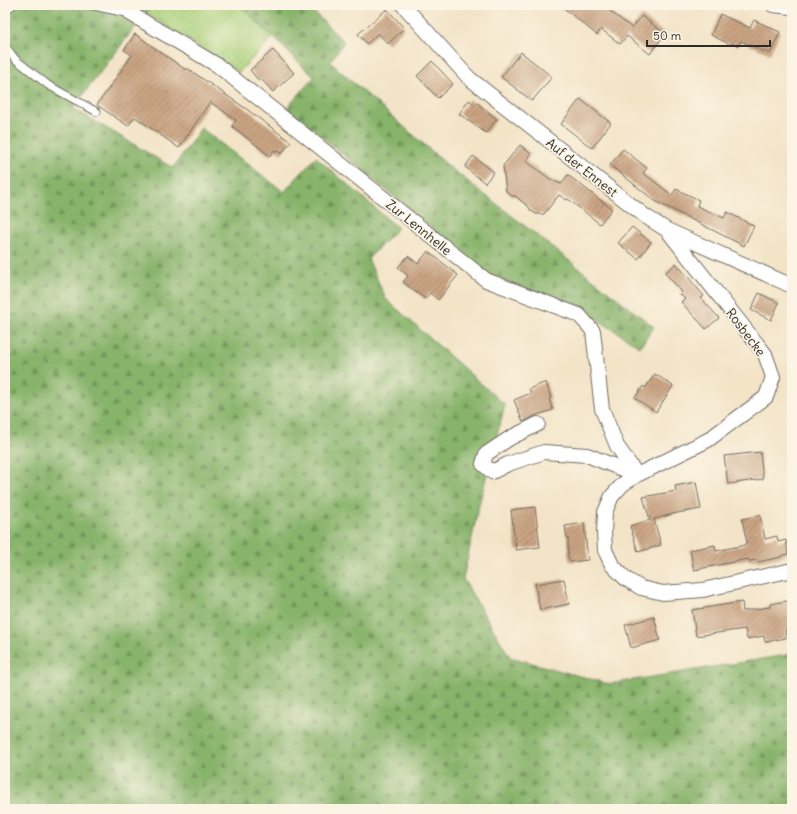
<svg xmlns="http://www.w3.org/2000/svg" width="797" height="814" font-family="Delius,sans-serif">
<defs>
<pattern id="grass-dots" width="8" height="8" patternUnits="userSpaceOnUse"><rect width="8" height="8" fill="#aad17b"/><path d="M2 2h.1M6 6h.1" fill="none" stroke="#92b46a" stroke-width="1.8" stroke-linecap="round"/></pattern>
<pattern id="forest-firs" width="22" height="20" patternUnits="userSpaceOnUse"><rect width="22" height="20" fill="#87b36b"/><path d="M5 1l3.5 6h-7zM16 11l3.5 6h-7z" fill="#6f9258"/></pattern>
<pattern id="building-hatch" width="6" height="6" patternUnits="userSpaceOnUse"><rect width="6" height="6" fill="#caa483"/><path d="M-1 1l2-2M0 6l6-6M5 7l2-2" fill="none" stroke="#a4866b"/></pattern>
</defs>
<rect width="100%" height="100%" fill="#fcf5e5"/>
<filter id="ink" filterUnits="userSpaceOnUse"><feTurbulence type="fractalNoise" baseFrequency=".025" numOctaves="2"/><feDisplacementMap in="SourceGraphic" scale="8" xChannelSelector="R" yChannelSelector="G"/><feConvolveMatrix kernelMatrix="1 2 1 2 8 2 1 2 1" color-interpolation-filters="sRGB"/></filter>
<filter id="wash" filterUnits="userSpaceOnUse"><feTurbulence type="fractalNoise" baseFrequency=".012" numOctaves="4" result="noise"/><feDisplacementMap in="SourceGraphic" scale="16" xChannelSelector="R" yChannelSelector="G"/><feGaussianBlur stdDeviation="0.9" result="paint"/><feColorMatrix in="noise" values="0 0 0 0 0 0 0 0 0 0 0 0 0 0 0 0 0 1.4 0 .05"/><feComposite in="paint" operator="in"/></filter>
<g filter="url(#wash)">
<rect width="100%" height="100%" fill="#f3e4c8"/>
<!-- grass -->
<path fill="url(#grass-dots)" stroke="#6a7e53" d="M153,5h87l33,32 -34,35 -93,-59z"/>
<!-- forest -->
<path fill="url(#forest-firs)" stroke="#596f4b" d="M5,5h147l-79,103 100,60 28,-40 83,64 32,-35 82,71 -30,31 18,40 119,106 -26,100 -16,74 47,78 99,27 183,-30v155h-787z
M240,5h67l37,37 -14,20 122,107 202,158 -14,20 -57,-37 -94,-35 -202,-167 27,-31z"/>
<g id="blocks">
<!-- building -->
<path fill="url(#building-hatch)" d="M560,5h42l30,23 10,-12 23,18 -15,20 -23,-18 -7,8 -19,-15 -4,6z
M387,9l17,19 -16,16 -10,-11 -11,11 -9,-10z
M720,14l30,14 4,-8 26,12 -10,22 -29,-13 -3,5 -6,-3 -1,2 -20,-10z
M135,34l51,36 1,-2 58,40 46,34 -10,12 -3,-3 -1,1 -3,-2 -4,6 -38,-30 4,-6 -26,-18 -31,46 -44,-31 -7,9 -31,-21 35,-50 -8,-5z
M273,50l21,23 -21,19 -12,-13 -2,2 -9,-11z
M521,52l31,25 -20,24 -31,-24z
M432,61l21,23 -15,14 -21,-22z
M580,99l31,24 -19,25 -31,-24z
M469,100l5,4 2,-2 21,17 -11,14 -27,-19z
M520,145l11,9 -5,7 24,18 11,5 7,-9 44,34 -12,15 -32,-25 -1,1 -8,-5 -15,19h-8l-6,-4 -1,-3 -14,-11h-3l-6,-5 -3,-25z
M623,149l24,19 -4,5 29,22 4,-6 23,11 -2,6 27,12 3,-6 27,14 -10,20 -89,-45 -45,-36z
M473,156l21,16 -9,11 -20,-16z
M632,227l19,15 -13,17 -20,-16z
M428,251l30,24 -20,25 -8,-7 -5,6 -22,-17 5,-6 -10,-9 10,-11 10,8z
M676,263l28,33 -3,2 18,20 -13,11 -25,-27 4,-3 -5,-5 2,-2 -17,-19z
M759,293l20,10 -8,17 -20,-10z
M655,374l18,12 -17,26 -21,-14 8,-12 2,2z
M546,382l5,16 -2,1 4,11 -19,6 -11,6 -9,-22 17,-7 -2,-4z
M760,452l3,27 -35,5 -4,-28z
M696,482l5,27 -24,4 -23,6 7,26 -23,7 -8,-26 20,-6 -7,-23 33,-6 -1,-5z
M535,507l5,40 -24,3 -5,-40z
M760,515l5,24 12,-3 1,6 8,-2 2,14 -7,2v1l-23,5 -1,-2 -8,1 -1,-2 -54,11 -4,-20 25,-5 1,6 29,-6v-2h2l-5,-24z
M584,523l4,37 -18,2 -2,-6v-18h-1l-2,-12z
M564,579l5,25 -29,6 -5,-26z
M792,600v29l-7,1 1,8 -21,4 -1,-6 -17,3 -2,-10 -49,7 -4,-26 50,-8 1,9 27,-4v-3z
M654,617l6,23 -29,8 -6,-23z"/>
</g>
</g>
<g filter="url(#ink)">
<use href="#blocks" fill-opacity="0" stroke="#716c62" stroke-width="1"/>
<g fill="none" stroke-linecap="round" stroke-linejoin="round">
<defs>
<path id="lane" d="M89,5l42,9
M5,11l8,-6
M5,46l10,13 33,26 49,27"/>
<path id="street" d="M403,5l66,73 176,138 22,14 125,56
M773,5l19,2
M131,14l86,51 269,215 93,35 14,16 9,78 15,37 20,29
M667,230l98,124 8,23 -7,20 -58,43 -71,35 -14,9 -11,12 -7,16 -1,20 1,18 7,15 14,14 15,9 22,5 40,-3 89,-20
M538,424l-28,14 -24,16 -3,10 9,8 16,-8 36,-12 43,3 50,20"/>
</defs>
<!-- lane casing -->
<use href="#lane" stroke="#716c62" stroke-width="9"/>
<!-- street casing -->
<use href="#street" stroke="#716c62" stroke-width="16"/>
<!-- lane -->
<use href="#lane" stroke="#fff" stroke-width="7"/>
<!-- street -->
<use href="#street" stroke="#fff" stroke-width="14"/>
</g>
</g>
<g text-anchor="middle" stroke-width="3.5" stroke-linejoin="round" paint-order="stroke">
<!-- street labels -->
<g font-size="13" fill="#2b2b2b" stroke="#fcf5e5">
<text transform="translate(582 167) rotate(38)" y="5">Auf der Ennest</text>
<text transform="translate(419 227) rotate(39)" y="5">Zur Lennhelle</text>
<text transform="translate(746 332) rotate(53)" y="5">Rosbecke</text>
</g>
</g>
<!-- margin -->
<rect width="797" height="814" fill="none" stroke="#fcf5e5" stroke-width="20"/>
<!-- scale -->
<path d="M647 40v6h123v-6" fill="none" stroke="#2b2b2b" stroke-width="2"/>
<text x="653" y="40" font-size="12" fill="#2b2b2b" stroke="#fcf5e5" stroke-width="3" paint-order="stroke">50 m</text>
</svg>
